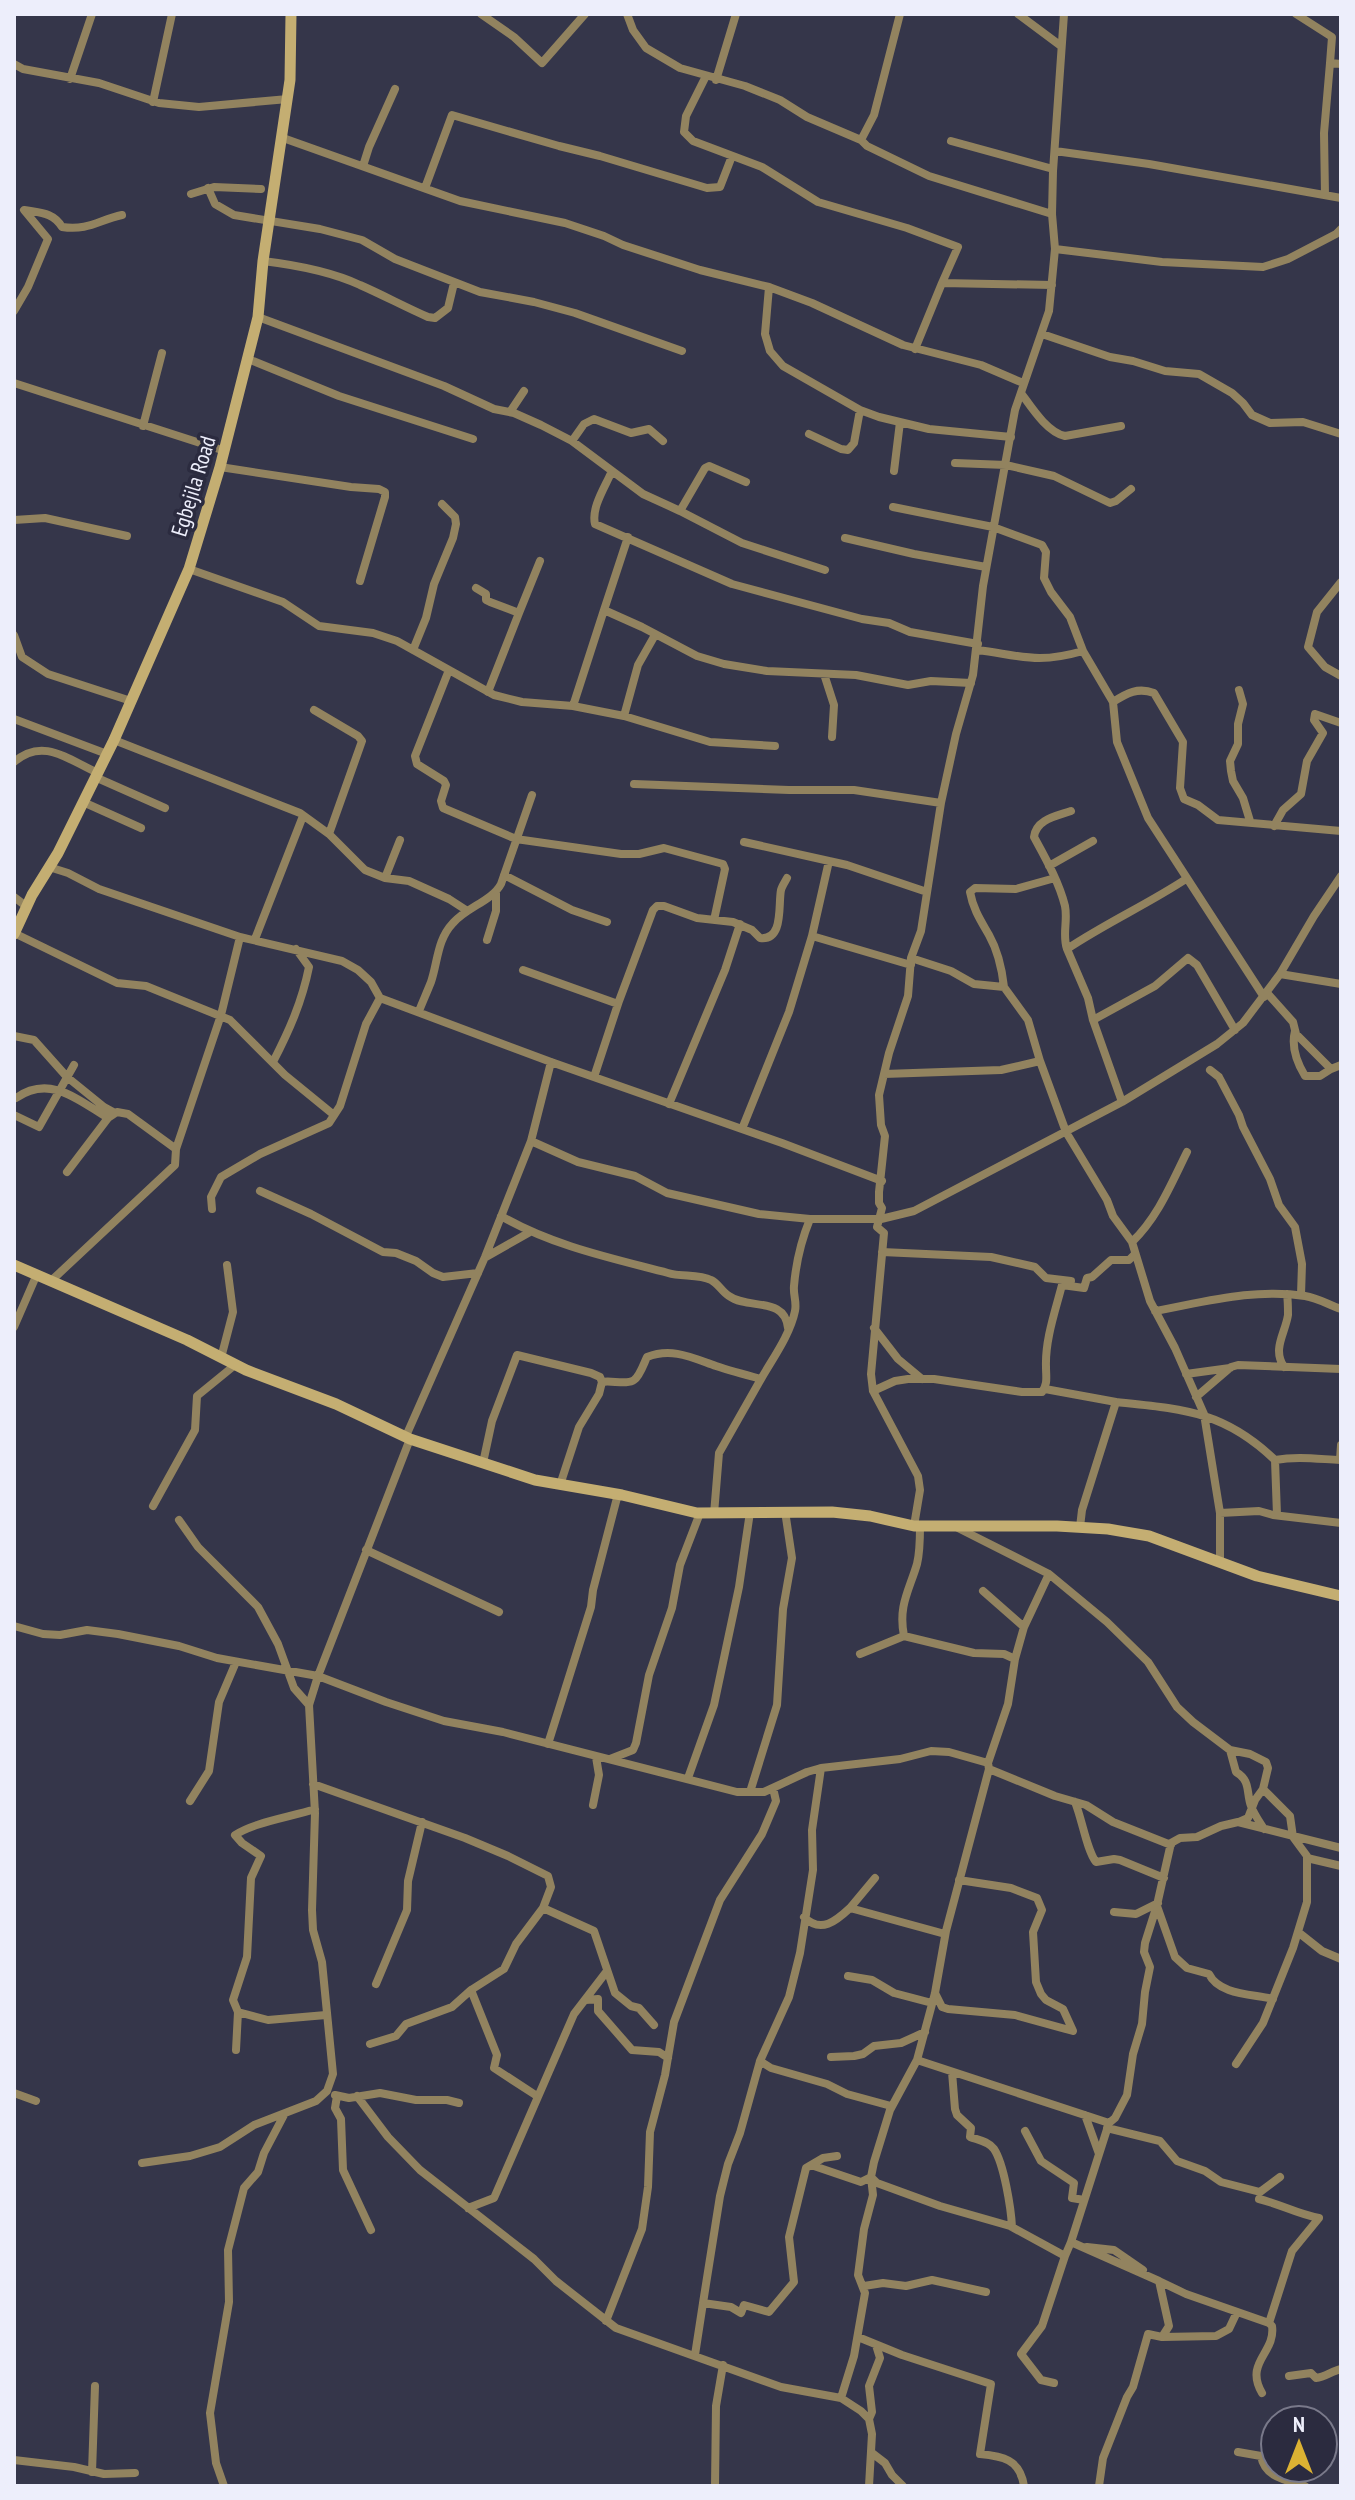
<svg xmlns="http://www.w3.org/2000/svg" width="1355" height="2500" font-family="'PT Sans Narrow',sans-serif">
<rect width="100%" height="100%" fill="#35364a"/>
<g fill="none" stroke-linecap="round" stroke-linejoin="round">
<!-- street -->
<path stroke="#92835f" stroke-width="8" d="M481,14l33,23 28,26 43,-49
M627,14l6,16 13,18 34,20 65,18 35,14 27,17 54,23 6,6 62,30 123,38
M1018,14l43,32
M1296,14l36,23 -2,26 11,1
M14,64l9,5 76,14 60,20 40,4 89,-8
M706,76l-20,40 -2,16 9,9 69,26 56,35 89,26 51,19 -16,36 110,2
M70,79l22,-65
M716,80l20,-66
M153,102l19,-88
M283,138l177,63 105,22 39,13 19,9 77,25 69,17 43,16 91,42 78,20 42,18
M861,140l13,-25 26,-101
M951,141l102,28
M1055,151l94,13 192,34
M363,166l6,-19 26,-58
M208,188l7,16 19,11 86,14 42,11 33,19 85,33 54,10 41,11 107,38
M425,188l27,-73 107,31 41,10 107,32 13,-1 12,-31
M191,194l23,-7 47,2
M1325,195l-1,-62 6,-70
M1055,249l107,13 101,5 25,-8 48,-25 5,-5
M263,261c33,4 67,10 97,24 23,10 45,22 68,32l7,1 13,-10 6,-25
M769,287l-4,47 5,17 13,15 77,44 19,7 50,12 82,8
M14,311l14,-24 20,-48 -24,-29c16,3 29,2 38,17 26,4 37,-7 60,-12
M258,317l186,69 50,23 20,4 27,12 31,16 71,53 37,17 25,-43 4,-2 37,16
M1042,334l68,23 23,4 32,10 34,3 33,19 11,10 9,12 18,8 33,-1 38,12
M915,349l27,-66
M248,359l91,37 134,43
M14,383l211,68
M1021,393c11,15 26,39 44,43l56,-10
M510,412l14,-21
M143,426l19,-73
M809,434l32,15 7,1 6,-7 6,-33
M572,441l12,-17 10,-5 37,14 18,-4 14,12
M955,463l51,2 48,11 56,27 6,-2 15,-12
M220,467l131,20 28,2 6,3v5l-25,84
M894,471l6,-49
M611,473c-6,14 -20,35 -16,51l137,60 130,35 27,4 21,9 68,12
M893,507l100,20 49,18 4,7 -2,26 7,14 19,25 13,34 30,51 4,40 31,76 116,179
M680,511l62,32 83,27
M14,520l31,-2 82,18
M845,538l69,16 72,13
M189,569l94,33 36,24 54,7 24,8 97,54 28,7 51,4 31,-96 38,17 55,29 27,8 43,7 89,4 52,10 23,-4 40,2
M1341,582l-24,30 -9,35 17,20 16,9
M476,588l10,6v6l4,2 29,11 -31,79
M604,610l24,-73
M519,613l21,-52
M14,635l8,22 26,17 83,27
M413,650l13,-32 8,-34 19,-46 3,-14 -1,-7 -13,-13
M978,650c44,6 60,14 105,1
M449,670l-34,86 2,8 27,17 2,4 -5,16 2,7 73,31 105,15h18l25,-6 59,16 2,5 -11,51
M824,674l10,31 -2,32
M1239,690l4,14 -5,20v20l-8,17 1,10 2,10 10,17 7,23
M1113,702c14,-9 25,-15 41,-9l29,49 -3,46 4,11 14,6 20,15 123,11
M573,706l51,10 86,26 65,4
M314,710l44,26 4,5 -33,93 36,36 20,8
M624,716l14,-51 17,-30
M14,719l93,35
M114,740l186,73 29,21
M14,762c29,-25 53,-3 84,11
M95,777l70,31
M634,784l155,6h65l87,13
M83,802l58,26
M1274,826l9,-16 18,-16 6,-33 16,-28 -9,-13 1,-6 26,9
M400,840l-15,38 24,3 40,18 17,11
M744,842l103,23 80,27
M1049,866l44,-25
M49,867l19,6 31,16 141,48 102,24 16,9 13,12 9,16 171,64 231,81 100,38
M504,875l68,35 35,12
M14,897l12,9
M14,933l103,50 29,3 84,34 55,55 49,40
M812,936l99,29
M255,939l48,-123
M487,940l9,-29v-18
M1067,949c-5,-14 1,-28 -2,-43 -6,-24 -19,-47 -31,-69 2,-18 23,-21 37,-26
M911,958l40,13 23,13 30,3 24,33 12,41
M523,970l95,34
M1280,974l61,10
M1004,987c-2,-18 -6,-36 -15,-52 -8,-14 -16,-26 -19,-43l5,-4 41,1 39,-11
M1267,993l26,29 3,12 35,35 10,-4
M419,1011c4,-10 8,-19 12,-29 7,-21 6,-42 22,-59 14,-16 39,-22 48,-39l31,-89
M1093,1020l62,-34 33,-28 9,7 38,65
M1295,1031c-4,16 2,32 10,45h15l11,-7
M14,1036l20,4 33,37 37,30 11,6
M273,1062c16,-31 29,-60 36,-95l-13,-18
M1210,1070l9,7 20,38 4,12 27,52 9,26 16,22 7,37 -1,31
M884,1074l117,-4 39,-9 26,71 41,68 6,16 19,26
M594,1077l25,-76 34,-91 4,-4h7l33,12 36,4 19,8 8,8c24,3 18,-33 21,-48 1,-4 4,-8 6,-12
M16,1098c34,-24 62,2 92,20
M1122,1102l-29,-82 -5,-22 -21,-49c39,-26 81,-45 119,-70
M669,1104l56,-134 15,-46
M14,1115l25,12 35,-62
M742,1129l47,-117 23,-76 17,-75
M531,1141l47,21 57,14 32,17 92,21 51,5
M1187,1152c-16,32 -29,65 -55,90l18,59 25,47 29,66 16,99v50
M67,1172l41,-54 9,-6 11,2 48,35
M260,1191l51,23 72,38 13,1 20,8 17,12 10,4 35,-4
M212,1209l-1,-12 10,-20 39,-23 69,-31 11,-17 26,-82 14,-26
M501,1216c52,30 110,42 167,57 13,4 31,1 43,7 7,3 11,12 18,16 19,14 56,0 59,32
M882,1252l109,5 44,10 11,11 25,3
M486,1257l44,-25
M52,1280l123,-115 1,-16 45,-134 19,-78
M1155,1311c50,-9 100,-23 150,-15 13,2 24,9 36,13
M14,1327l23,-53
M874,1328l24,31 24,20
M221,1358l12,-46 -6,-47
M1284,1367c-12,-18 1,-33 4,-52 0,-7 0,-14 -1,-21
M1186,1374l44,-6
M602,1382c8,-2 26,3 32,-2 6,-4 10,-17 13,-23 25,-10 46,1 69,9 15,5 30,9 45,13 12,-21 29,-44 34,-68 2,-9 -2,-16 -1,-25 2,-24 7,-45 16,-67h71l33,-8 208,-109 95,-58 26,-21 37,-49 34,-58 27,-40
M1045,1389l71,13
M873,1391l22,-10 13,-2h26l88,13h20c6,-8 4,-15 4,-25 -1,-27 9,-55 16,-82l22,3 3,-10 5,-1 19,-17h18l5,-5
M1196,1397l35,-30 7,-2 103,4
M406,1436l79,-179 46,-116 20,-79
M483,1463l9,-42 25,-66 74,18 9,4 2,5
M560,1485l19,-58 20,-33 3,-12
M153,1506l42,-76 2,-34 38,-31
M1220,1513l39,-2 14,4 68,8
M714,1514l5,-61 42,-74
M1277,1515l-2,-55c22,-4 43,-1 65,0l1,-15
M179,1520l19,27 60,60 20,37 16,44 15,17
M914,1526l6,-36 -2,-14 -45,-85 -2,-17 13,-141 -7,-6 5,-19 -3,-5v-11l6,-56 -4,-11 -2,-30 10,-42 19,-57 3,-38 10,-27 20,-128 15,-69 17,-59 10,-89 32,-176 34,-99 6,-62 -3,-35 1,-43 11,-157
M920,1526c0,12 0,26 -3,38 -8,27 -19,42 -13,72l70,17 30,1 11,5
M1080,1527l2,-17 34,-108c67,7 108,9 159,58
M366,1550l133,62
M1049,1574l58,48 41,40 29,45 16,15 37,28 20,4 16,8 2,6 -5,21 27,27 3,21 14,19v46l-14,46 -30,75 -27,41
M983,1591l41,36
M14,1626l29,8 17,1 27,-5 31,4 61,12 38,12 101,18 68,26 58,19 59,11 234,60h27l43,-20 14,-4 79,-9 31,-8 18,1 39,11
M860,1654l44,-18
M548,1744l43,-137 2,-17 25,-96
M1230,1750l6,22c15,9 10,20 15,34 3,8 8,15 13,23
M610,1759l23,-9 3,-7 13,-68 23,-67 8,-43 20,-52
M989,1769l66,27 31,9 27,17 58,23
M688,1778l26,-73 25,-118 11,-75
M313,1784l152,54 43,18 40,20 3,11 -8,21 51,23 21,62 16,13 8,2 15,17
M750,1792l27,-87 6,-96 9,-51 -7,-47
M190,1801l19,-30 10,-69 17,-40
M1075,1802c7,17 12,49 21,60l18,-3 6,1 44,18
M593,1805l6,-30 -3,-18
M1239,1822l9,-4 7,-18 8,-11
M1307,1858l34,8
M875,1878l-25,30 95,26
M1157,1906l18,51 12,11 22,6c10,21 44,20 64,25
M1114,1912l22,2 22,-11
M804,1917c17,17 32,4 46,-9
M1298,1932l24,19 19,8
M848,1976l24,4 22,13 38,10
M376,1984l31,-74 1,-29 14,-59
M471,1990l33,-21 12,-25 27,-36
M935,1993l7,14 6,2 67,6 58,16 -10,-22 -17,-9 -5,-6 -5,-12 -3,-50 9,-22 -5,-12 -26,-10 -52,-8
M586,2000l12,-1v12l34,39 27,2 9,6
M238,2012l30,8 58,-5
M370,2044l26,-8 10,-12 46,-17 19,-17 26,65 -3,13 43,28
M236,2050l2,-38 -5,-12 14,-43 4,-79 10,-22 -19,-13 -7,-8c20,-13 56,-18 80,-26
M831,2057l23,-1 9,-2 11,-8 27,-3 24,-11
M917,2060l192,63 -38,119 88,39 10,45 -7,11 -14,-3 -15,53 -6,10 -24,61 -4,28
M760,2061l11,7 56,16 20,10 44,12
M952,2072l3,37 2,6 14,13 -1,9c8,3 18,4 24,12 10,15 17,59 18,78
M14,2093l22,8
M335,2095l14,3 31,-5 36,7h31l12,3
M337,2096l-2,12 6,11 2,51 28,60
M357,2096l31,41 32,33 114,89 22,22 60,47 165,59 60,11 20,13 8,8 3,15 -3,52
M1085,2115l14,39
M1109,2123l6,-5 12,-23 6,-41 9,-30 3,-32 5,-25 -6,-15 1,-9 12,-38 14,-62 9,-5 17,-1 24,-11 17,-4 103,26
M1107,2128l53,13 17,20 28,10 16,11 39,10 20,-15
M1025,2131l16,30 33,22 -2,15 12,2
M142,2163l48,-7 30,-9 34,-22 62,-24 11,-10 6,-17 -11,-112 -9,-32 -1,-20 3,-97 -6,-108 9,-29 92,-237
M811,2165l50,17 10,-5 6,6 63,23 70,20 55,30 6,-14
M1259,2199c21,5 38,15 60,19l-27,33 -23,72
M468,2208l26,-10 80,-184 33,-43
M1087,2247l27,3 29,20
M1159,2281l27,13 83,29 3,3c4,27 -28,36 -10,67
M864,2286l19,-3 23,3 26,-6 54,12
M703,2303l17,-107 8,-32 12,-31 20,-72 29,-64 11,-44 13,-83 -1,-40 9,-62
M606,2321l36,-92 6,-42 2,-55 15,-57 9,-53 46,-122 42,-66 14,-33 -3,-13
M858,2337l44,18 89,29 -11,70c22,2 40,5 44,32
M1162,2337l54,-1 13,-7 8,-17
M695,2355l8,-52 28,4 10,6 3,-8 25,7 25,-30 -5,-45 17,-69 17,-10 14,-2
M1289,2376l22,-3 5,5c9,-1 16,-7 25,-9
M1054,2383l-13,-3 -20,-26 21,-28 23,-70
M841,2398l13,-42 11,-63 -7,-18 6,-46 9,-34 -2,-18 3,-15 16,-52 27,-50 18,-67 11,-62 43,-162 -1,-6 20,-59 7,-45 9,-32 25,-53 -91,-46
M869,2419l3,-7 -3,-26 11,-28 -4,-13
M1238,2452l23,4c4,22 25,24 44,30
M872,2453l13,10 7,12 11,11
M14,2460l60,7 30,7 31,-1
M92,2472l3,-86
M224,2486l-8,-23 -6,-50 19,-111 -1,-52 16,-62 14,-16 6,-19 20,-38
M715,2486l1,-80 7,-41"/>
<!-- secondary -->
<path stroke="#c4ae72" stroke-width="11" d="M14,934l18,-39 26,-42 56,-113 75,-171 31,-102 38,-150 5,-56 27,-181 1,-66
M14,1265l173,75 59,30 90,34 74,35 125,41 87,15 75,18 135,-1 38,4 44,10h143l51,3 41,7 108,40 84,20"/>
</g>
<g text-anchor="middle" stroke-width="7" stroke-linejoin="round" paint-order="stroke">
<!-- street labels -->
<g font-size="22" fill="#edeefb" stroke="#2b2b3f">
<text transform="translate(193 486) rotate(-73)" y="8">Egbejila Road</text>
</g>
</g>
<!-- border -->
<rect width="1355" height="2500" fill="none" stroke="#edeefb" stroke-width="32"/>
<!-- north arrow -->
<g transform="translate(1299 2444)"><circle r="38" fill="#2b2b3f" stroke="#79798a" stroke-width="2"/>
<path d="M0-6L14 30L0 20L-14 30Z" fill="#dcb233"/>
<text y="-12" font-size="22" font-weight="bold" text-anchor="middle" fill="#edeefb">N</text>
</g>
</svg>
